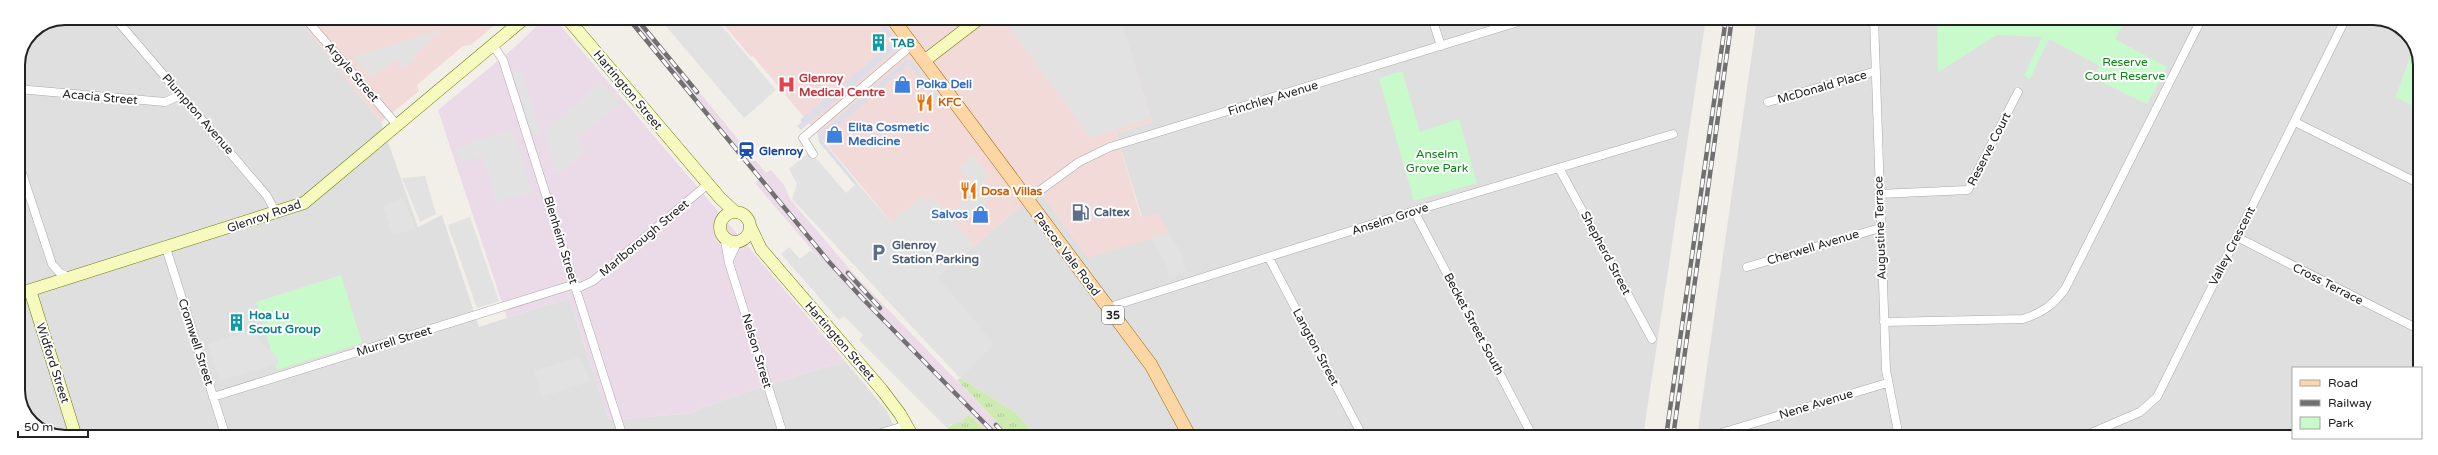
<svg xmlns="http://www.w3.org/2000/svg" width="2438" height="455" font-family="'Varela Round',sans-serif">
<defs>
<pattern id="grass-tufts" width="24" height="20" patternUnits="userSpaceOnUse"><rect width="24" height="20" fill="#cdebb0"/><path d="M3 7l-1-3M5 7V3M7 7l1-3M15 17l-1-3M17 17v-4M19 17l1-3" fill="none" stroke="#b0c997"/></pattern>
</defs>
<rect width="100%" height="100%" fill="#f2efe9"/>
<!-- residential -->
<path fill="#e0dfdf" d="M66,18h232l83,104 37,105 24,-12 37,112 90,-29 40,122 85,-7 4,-4 63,-22 84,-26 42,50 12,26h-840l-27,-14 -14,-28v-329l14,-34z
M1120,18h586l-63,419h-607l-20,-24 -56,-35 33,-34 -56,-67 102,-86 103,26 -26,-84 36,-11z
M1757,18h622l27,14 8,15 -18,50 24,12v259h-127v69h-596z"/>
<!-- commercial -->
<path fill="#f2dad9" d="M298,18h205l-32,27 -8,1 -46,39 2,6 -38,31z
M718,18h402l32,104 -36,11 25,84 17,-4 11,20 -81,25 -49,-67 -102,86 -184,-221 -2,1z"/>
<!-- industrial -->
<path fill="#ebdbe8" d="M545,18h9l291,343 -84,26 -63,22 -4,4 -85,7 -40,-122 -62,20 -69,-208 78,-64z
M626,18h12l128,155 5,-3 13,15 6,14 63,74 158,164h-19l-162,-166 -75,-88 4,-3z"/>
<!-- grass -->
<path fill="url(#grass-tufts)" d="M960,378l56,35 20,24h-25l-54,-57z
M969,414l23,23h-41l-4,-9z"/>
<!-- park -->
<path fill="#c8facc" d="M1937,18h189l-11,21 52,28 -20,37 -54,-26 7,-12 -51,-27 -19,40 -6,-3 18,-39 -45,-2 -59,37z
M2414,47l6,13v49l-24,-12z
M25,49l-3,35 -4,-1v-17z
M1402,71l18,61 39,-13 18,64 -63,18 -35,-123z
M341,275l21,68 -85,27 -21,-68z"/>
<!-- parking -->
<path fill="#e2e2e2" d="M659,18h56l61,72 -32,28z
M1007,18h113l30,100 -59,20 -88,-119z
M443,29l-30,26 3,3 -13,11 -8,-10 -23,19 -19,-21z
M512,69l10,4 19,63 -10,-3z
M600,83l21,20 -44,35 8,14 -29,23 -12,-44z
M512,129l20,63 -36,10 -13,-46 -23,7 -4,-15z
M810,151l36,42 11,-10 34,39 31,-26 5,6 6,-5 41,48 -37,31 57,68 -34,34 -168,-179 5,-15 -8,-15z
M973,156l16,20 -5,5 11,14 -34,28 -10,-11 26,-22 -18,-22z
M425,176l11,38 -16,8 -18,-44z
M404,198l11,30 -22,8 -10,-30z
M470,217l29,84 -22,7 -29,-83z
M1169,233l13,21 4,18 -17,5 -2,-11 -16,-28z
M789,247l11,12 11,-9 158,164 -7,8 -11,2 -4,4 -88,-88 4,-5 -19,-19 -5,4 -58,-66z
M256,329l4,13 15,12 4,9 -59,18 -12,-37z
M580,357l10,24 -48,16 -8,-26z"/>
<!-- plaza -->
<path fill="#dddde8" d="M875,18h5l15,20 1,10 -95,82 -4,-4 5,-4 -2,-2 89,-75 1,-6z
M906,60l7,2 33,45 -3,3 -32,-43 -4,-1 -85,74 35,43 -2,2 -36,-43 -1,-7z"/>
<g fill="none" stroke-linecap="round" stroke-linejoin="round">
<defs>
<path id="street" d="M115,18l152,178 9,17
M305,18l93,108
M1432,18l9,28
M1874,18l12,352 13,67
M493,45l10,15 120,377
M18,89l147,13 16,-7
M1768,102l108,-31
M2295,122l125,62
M813,154l-10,-16 109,-93
M18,161l34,103 8,9 11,5
M1559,168l93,171
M1879,194l89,-4 50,-98
M1027,200l52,-38 31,-15 421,-129
M1414,211l119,226
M724,236l5,27 55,174
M2237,237l183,93
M166,248l60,189
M1269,258l94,179
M729,260l9,-19
M1747,267l133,-39
M576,289l17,-8 115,-97
M1109,310l7,-5 298,-94 259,-77
M1884,322l139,-3c19,-6 30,-14 42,-30l137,-271
M213,397l362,-113
M868,437l39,-12
M1717,437l4,-4 166,-50
M2082,437l58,-25 17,-15 189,-379"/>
<path id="secondary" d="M567,18l153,180 15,14
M924,61l56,-43
M720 227a15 15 0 1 1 30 0a15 15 0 1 1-30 0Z
M750,226l11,23 121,141 18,24 13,23
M30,290l46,147
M18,294l286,-91 221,-185"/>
<path id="primary" d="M892,18l259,347 39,72"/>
</defs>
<!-- street casing -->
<use href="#street" stroke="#a9a9a9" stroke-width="9"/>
<!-- secondary casing -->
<use href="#secondary" stroke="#707d05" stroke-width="13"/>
<!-- primary casing -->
<use href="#primary" stroke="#a06b00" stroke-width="14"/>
<!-- street -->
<use href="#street" stroke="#fff" stroke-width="8"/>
<!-- secondary -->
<use href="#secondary" stroke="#f7fabf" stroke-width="12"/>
<!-- primary -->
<use href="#primary" stroke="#fcd6a4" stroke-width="13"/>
<defs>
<path id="rail" d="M628,18l202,245 33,36 135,138
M636,18l61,74
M848,273l32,35
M996,425l11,12
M1666,437l60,-419
M1673,437l59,-419"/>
</defs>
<!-- rail casing -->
<use href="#rail" stroke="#707070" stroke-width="4.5"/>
<!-- rail -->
<use href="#rail" stroke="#fff" stroke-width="3" stroke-dasharray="9" stroke-linecap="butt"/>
</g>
<!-- icons -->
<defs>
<symbol id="building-bare" viewBox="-9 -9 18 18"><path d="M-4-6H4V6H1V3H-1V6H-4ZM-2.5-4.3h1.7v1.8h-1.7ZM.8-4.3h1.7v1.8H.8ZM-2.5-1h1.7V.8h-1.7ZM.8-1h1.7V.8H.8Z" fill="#0f9aa8" stroke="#fff" stroke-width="2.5" paint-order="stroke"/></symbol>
<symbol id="shop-bare" viewBox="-9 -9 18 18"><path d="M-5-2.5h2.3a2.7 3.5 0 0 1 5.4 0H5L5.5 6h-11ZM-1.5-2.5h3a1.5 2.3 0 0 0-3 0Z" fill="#3f7fe0" stroke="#fff" stroke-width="2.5" paint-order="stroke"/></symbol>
<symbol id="hospital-bare" viewBox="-9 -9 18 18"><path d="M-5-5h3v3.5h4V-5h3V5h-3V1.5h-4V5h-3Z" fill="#e0444e" stroke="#fff" stroke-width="2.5" paint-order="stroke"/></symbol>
<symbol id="restaurant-bare" viewBox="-9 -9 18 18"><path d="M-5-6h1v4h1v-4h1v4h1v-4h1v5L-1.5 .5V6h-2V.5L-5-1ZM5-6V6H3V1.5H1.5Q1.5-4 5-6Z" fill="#e8710a" stroke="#fff" stroke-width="2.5" paint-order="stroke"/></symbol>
<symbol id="station-bare" viewBox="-9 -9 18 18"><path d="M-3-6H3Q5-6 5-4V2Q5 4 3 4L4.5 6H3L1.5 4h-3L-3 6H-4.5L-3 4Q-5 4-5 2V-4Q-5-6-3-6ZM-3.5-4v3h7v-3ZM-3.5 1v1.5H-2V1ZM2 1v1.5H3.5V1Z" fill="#1a4fb4" stroke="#fff" stroke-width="2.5" paint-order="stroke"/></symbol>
<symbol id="fuel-bare" viewBox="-9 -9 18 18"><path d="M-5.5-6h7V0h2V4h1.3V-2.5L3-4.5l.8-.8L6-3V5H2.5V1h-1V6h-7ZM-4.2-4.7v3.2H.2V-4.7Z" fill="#5c6f8a" stroke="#fff" stroke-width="2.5" paint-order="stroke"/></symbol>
<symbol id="parking-bare" viewBox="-9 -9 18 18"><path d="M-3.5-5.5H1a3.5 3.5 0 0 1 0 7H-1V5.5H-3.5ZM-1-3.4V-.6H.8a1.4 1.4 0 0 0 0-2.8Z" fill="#5c6f8a" stroke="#fff" stroke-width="2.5" paint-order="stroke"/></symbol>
</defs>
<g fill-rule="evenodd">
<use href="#building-bare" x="866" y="30" width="25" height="25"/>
<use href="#shop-bare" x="890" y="72" width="25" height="25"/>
<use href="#hospital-bare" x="774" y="72" width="25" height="25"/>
<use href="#restaurant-bare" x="912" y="90" width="25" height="25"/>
<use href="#shop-bare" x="822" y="122" width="25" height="25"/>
<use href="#station-bare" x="734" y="138" width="25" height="25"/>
<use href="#restaurant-bare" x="956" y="178" width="25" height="25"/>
<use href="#fuel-bare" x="1068" y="200" width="25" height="25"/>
<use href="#shop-bare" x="968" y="202" width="25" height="25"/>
<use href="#parking-bare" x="866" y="240" width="25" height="25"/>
<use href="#building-bare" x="224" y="310" width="25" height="25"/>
</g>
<g text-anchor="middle" stroke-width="4" stroke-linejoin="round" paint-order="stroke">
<!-- shield labels -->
<rect fill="#fff" stroke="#646464" stroke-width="1" x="1102" y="306" width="22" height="18" rx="3"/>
<g font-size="11" font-weight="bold" fill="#222">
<text x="1113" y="319">35</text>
</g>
<!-- culture labels -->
<g font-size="12" font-weight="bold" fill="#0d838f" stroke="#fff" text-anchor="start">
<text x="891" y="47">TAB</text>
<text x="249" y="319">Hoa Lu<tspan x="249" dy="14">Scout Group</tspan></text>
</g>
<!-- park labels -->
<g font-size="12" fill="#0c8416" stroke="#fff">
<text x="2125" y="66">Reserve<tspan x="2125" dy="14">Court Reserve</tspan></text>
<text x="1437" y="158">Anselm<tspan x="1437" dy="14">Grove Park</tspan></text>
</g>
<!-- street labels -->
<g font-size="12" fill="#222" stroke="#fff">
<text transform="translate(352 72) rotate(49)" y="4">Argyle Street</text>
<text transform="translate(1822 87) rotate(-16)" y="4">McDonald Place</text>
<text transform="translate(628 90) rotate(50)" y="4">Hartington Street</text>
<text transform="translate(100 97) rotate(5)" y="4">Acacia Street</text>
<text transform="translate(1273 98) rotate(-17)" y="4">Finchley Avenue</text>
<text transform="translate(198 114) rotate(49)" y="4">Plumpton Avenue</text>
<text transform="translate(1989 149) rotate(-63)" y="4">Reserve Court</text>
<text transform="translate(264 216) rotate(-19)" y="4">Glenroy Road</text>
<text transform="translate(1390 219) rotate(-18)" y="4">Anselm Grove</text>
<text transform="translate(1880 228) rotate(-92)" y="4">Augustine Terrace</text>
<text transform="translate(644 238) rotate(-40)" y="4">Marlborough Street</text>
<text transform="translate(561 240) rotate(73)" y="4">Blenheim Street</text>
<text transform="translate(2232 246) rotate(-63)" y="4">Valley Crescent</text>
<text transform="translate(1813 247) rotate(-17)" y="4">Cherwell Avenue</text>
<text transform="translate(1606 253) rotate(62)" y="4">Shepherd Street</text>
<text transform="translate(1067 254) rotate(53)" y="4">Pascoe Vale Road</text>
<text transform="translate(2328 284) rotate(27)" y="4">Cross Terrace</text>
<text transform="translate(1474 324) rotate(62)" y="4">Becket Street South</text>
<text transform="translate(394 341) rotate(-17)" y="4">Murrell Street</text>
<text transform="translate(840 341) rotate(49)" y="4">Hartington Street</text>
<text transform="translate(196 342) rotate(72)" y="4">Cromwell Street</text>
<text transform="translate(1316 347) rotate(62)" y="4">Langton Street</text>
<text transform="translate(757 351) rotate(73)" y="4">Nelson Street</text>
<text transform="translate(53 363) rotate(72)" y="4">Widford Street</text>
<text transform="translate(1816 404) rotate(-17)" y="4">Nene Avenue</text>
</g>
<!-- health labels -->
<g font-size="12" font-weight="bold" fill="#be3a42" stroke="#fff" text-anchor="start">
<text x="799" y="82">Glenroy<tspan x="799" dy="14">Medical Centre</tspan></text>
</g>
<!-- shop labels -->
<g font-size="12" font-weight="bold" fill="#366cbe" stroke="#fff" text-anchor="start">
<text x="916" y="88">Polka Deli</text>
<text x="848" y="131">Elita Cosmetic<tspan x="848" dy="14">Medicine</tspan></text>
<text x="968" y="218" text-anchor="end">Salvos</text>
</g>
<!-- food labels -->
<g font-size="12" font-weight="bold" fill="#c56008" stroke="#fff" text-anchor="start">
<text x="938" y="106">KFC</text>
<text x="981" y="195">Dosa Villas</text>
</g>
<!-- transit labels -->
<g font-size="12" font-weight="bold" fill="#164399" stroke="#fff" text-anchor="start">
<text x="759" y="155">Glenroy</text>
</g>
<!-- service labels -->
<g font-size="12" font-weight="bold" fill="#4e5e75" stroke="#fff" text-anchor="start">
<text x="1094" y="216">Caltex</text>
<text x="892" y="249">Glenroy<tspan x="892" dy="14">Station Parking</tspan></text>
</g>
</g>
<!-- crop -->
<path d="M0 0H2438V455H0ZM65 25H2373A40 40 0 0 1 2413 65V390A40 40 0 0 1 2373 430H65A40 40 0 0 1 25 390V65A40 40 0 0 1 65 25Z" fill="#fff" fill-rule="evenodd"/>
<path fill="none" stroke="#222" stroke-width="2" d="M65 25H2373A40 40 0 0 1 2413 65V390A40 40 0 0 1 2373 430H65A40 40 0 0 1 25 390V65A40 40 0 0 1 65 25Z"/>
<!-- legend -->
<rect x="2292" y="367" width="130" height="72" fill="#ffffff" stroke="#a7a7a7"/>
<rect x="2300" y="380" width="20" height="6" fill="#fcd6a4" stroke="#a7a7a7"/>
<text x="2328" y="387" font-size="12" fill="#222222">Road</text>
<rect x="2300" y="400" width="20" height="6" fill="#707070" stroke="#a7a7a7"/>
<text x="2328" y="407" font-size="12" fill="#222222">Railway</text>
<rect x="2300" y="417" width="20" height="12" fill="#c8facc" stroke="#a7a7a7"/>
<text x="2328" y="427" font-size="12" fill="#222222">Park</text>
<!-- scale -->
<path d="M18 431v6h70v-6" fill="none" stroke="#222222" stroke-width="2"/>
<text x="24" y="431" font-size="12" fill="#222222" stroke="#ffffff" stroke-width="3" paint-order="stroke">50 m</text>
</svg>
